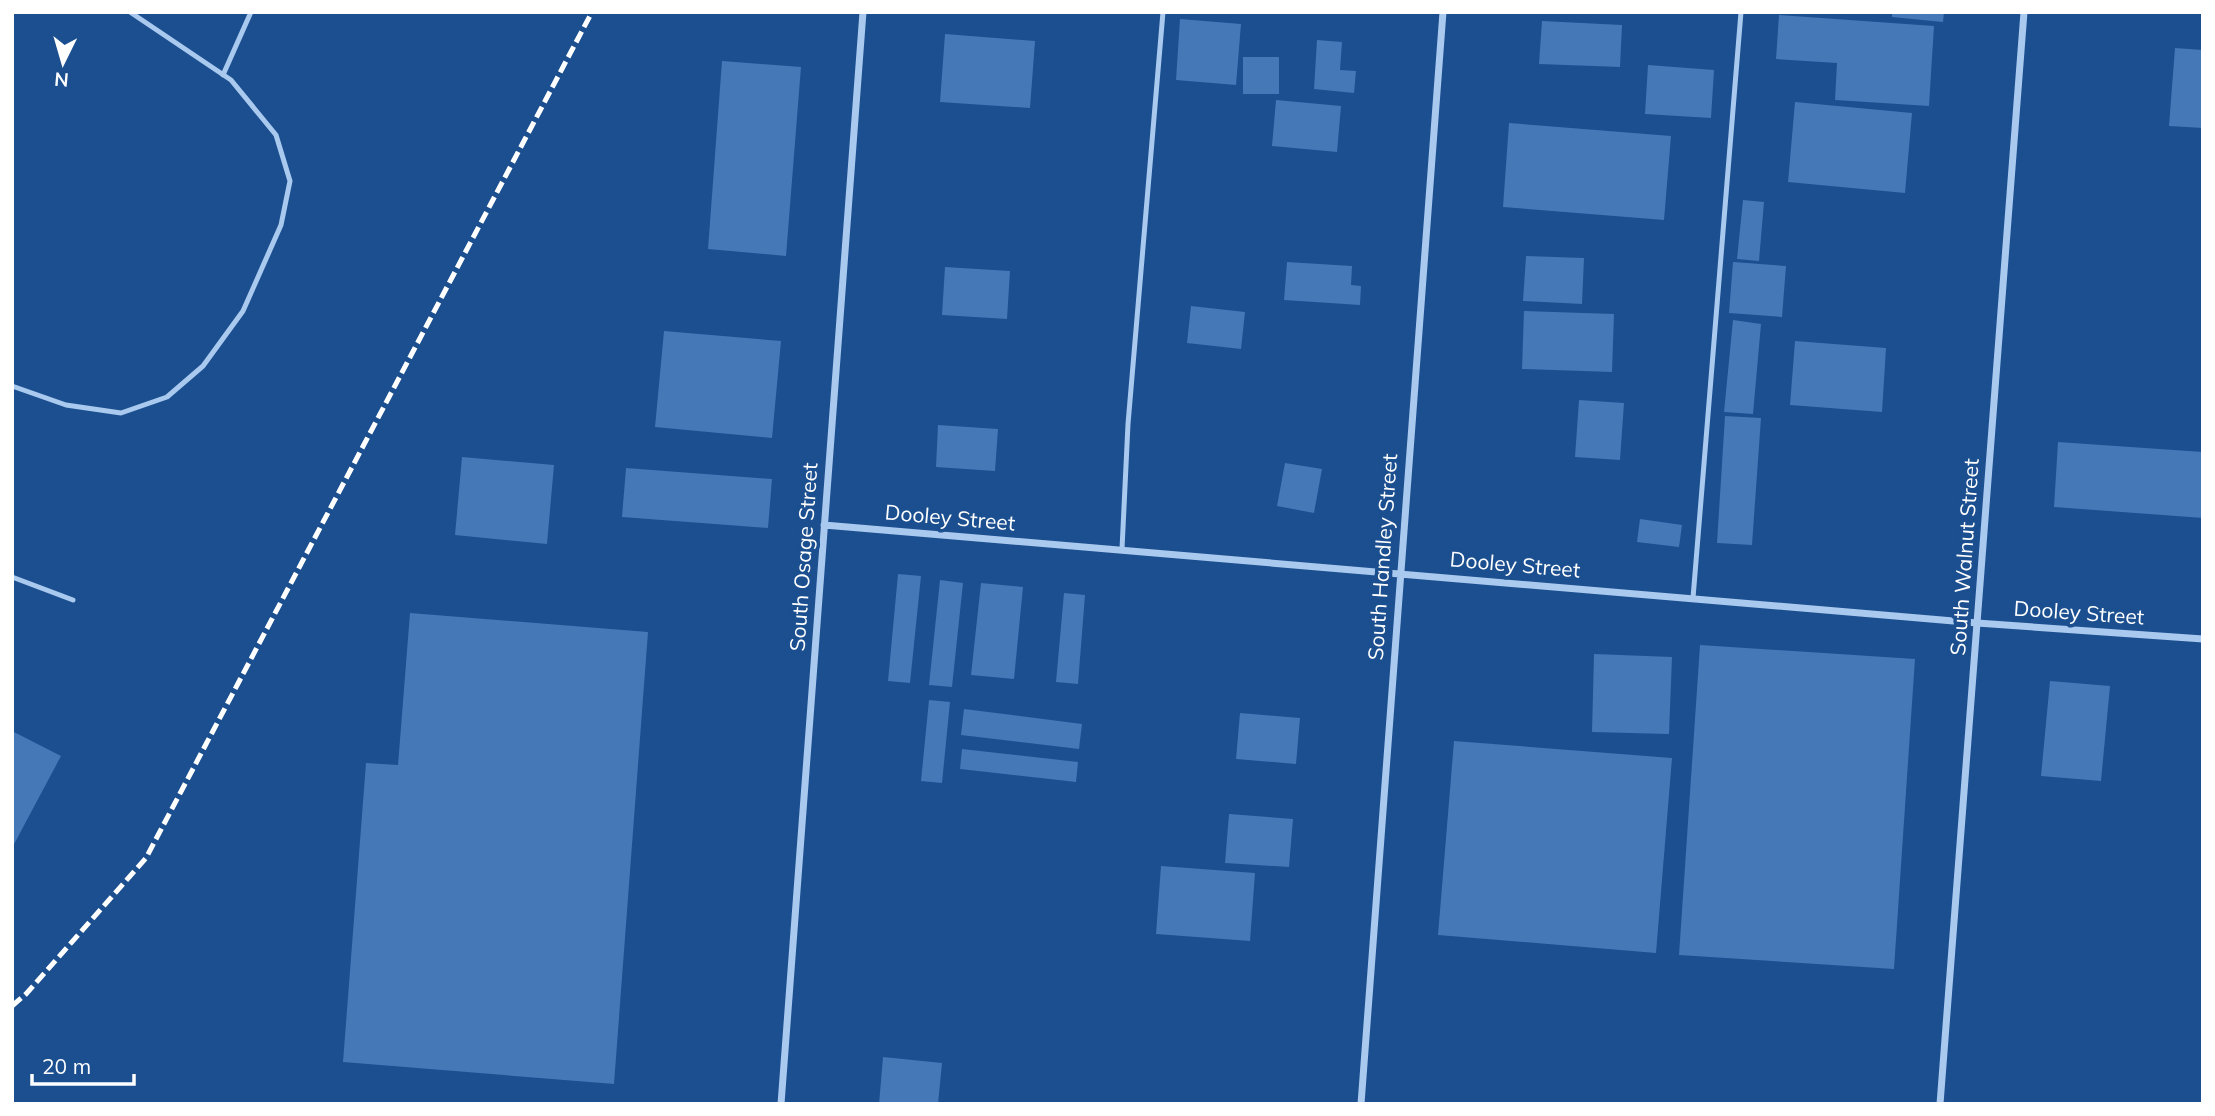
<svg xmlns="http://www.w3.org/2000/svg" width="2215" height="1116" font-family="Mulish,sans-serif">
<rect width="100%" height="100%" fill="#1b4f8f"/>
<!-- building -->
<path fill="#4478b7" d="M1892,12h52l-1,10 -51,-5z
M1779,15l155,11 -5,80 -94,-6 2,-37 -61,-4z
M1180,19l61,5 -5,61 -60,-5z
M1542,21l80,4 -2,42 -81,-3z
M945,34l90,7 -5,67 -90,-6z
M1317,40l25,2 -2,28 16,1 -2,22 -40,-4z
M2175,48l28,2v78l-34,-2z
M1243,57h36v37h-36z
M722,61l79,6 -15,189 -78,-7z
M1648,65l66,5 -3,48 -66,-4z
M1276,100l65,6 -4,46 -65,-6z
M1795,102l117,11 -7,80 -117,-11z
M1509,123l162,13 -7,84 -161,-13z
M1743,200l21,2 -5,59 -22,-2z
M1526,256l58,2 -2,46 -59,-3z
M1287,262l65,4 -1,19 10,1 -1,19 -76,-5z
M1733,262l53,4 -4,51 -53,-4z
M945,267l65,4 -3,48 -65,-4z
M1191,306l54,6 -4,37 -54,-6z
M1524,311l90,3 -2,58 -90,-3z
M1733,320l28,4 -8,90 -29,-2z
M664,331l117,10 -9,97 -117,-11z
M1795,341l91,7 -4,64 -92,-7z
M1579,400l45,3 -4,57 -45,-3z
M1725,416l36,2 -9,127 -35,-2z
M938,425l60,4 -3,42 -59,-4z
M2058,442l145,10v66l-149,-11z
M462,457l92,8 -7,79 -92,-9z
M1285,463l37,6 -8,44 -37,-7z
M626,468l146,11 -4,49 -146,-11z
M1640,519l42,6 -3,22 -42,-5z
M898,574l23,2 -11,107 -22,-2z
M940,580l23,3 -11,104 -23,-2z
M981,583l42,4 -9,92 -43,-4z
M1064,593l21,2 -7,89 -22,-2z
M410,613l238,19 -34,452 -271,-22 23,-299 32,2z
M1700,645l215,14 -21,310 -215,-14z
M1594,654l78,3 -3,77 -77,-2z
M2050,681l60,5 -9,95 -60,-5z
M929,700l21,2 -8,81 -21,-2z
M964,709l118,15 -3,25 -118,-14z
M1240,713l60,5 -4,46 -60,-5z
M12,731l49,25 -49,92z
M1454,741l218,17 -16,195 -218,-18z
M962,749l116,13 -2,20 -116,-13z
M1229,814l64,5 -4,48 -64,-4z
M1161,866l94,7 -5,68 -94,-7z
M883,1057l59,6 -4,41h-59z"/>
<g fill="none" stroke-linecap="round" stroke-linejoin="round">
<!-- service -->
<path stroke="#a9c9ee" stroke-width="5" d="M223,75l28,-63
M12,386l54,19 55,8 46,-16 36,-31 40,-55 38,-86 9,-44 -14,-46 -45,-55 -101,-68
M1122,549l6,-125 35,-412
M12,577l61,23
M1693,598l48,-586"/>
<!-- minor -->
<path stroke="#a9c9ee" stroke-width="7" d="M824,525l1153,98 226,16
M781,1104l82,-1092
M1361,1104l82,-1092
M1940,1104l84,-1092"/>
<!-- rail -->
<path stroke="#fff" stroke-width="5" stroke-dasharray="12 5" stroke-linecap="butt" d="M12,1006l14,-12 120,-136 446,-846"/>
</g>
<g text-anchor="middle" stroke-width="7" stroke-linejoin="round" paint-order="stroke">
<!-- street labels -->
<g font-size="21" fill="#fff" stroke="#1b4f8f">
<text transform="translate(950 518) rotate(5)" y="7">Dooley Street</text>
<text transform="translate(804 557) rotate(-86)" y="7">South Osage Street</text>
<text transform="translate(1383 557) rotate(-86)" y="7">South Handley Street</text>
<text transform="translate(1965 557) rotate(-86)" y="7">South Walnut Street</text>
<text transform="translate(1515 565) rotate(5)" y="7">Dooley Street</text>
<text transform="translate(2079 613) rotate(4)" y="7">Dooley Street</text>
</g>
</g>
<!-- border -->
<rect width="2215" height="1116" fill="none" stroke="#ffffff" stroke-width="28"/>
<!-- north arrow -->
<g transform="translate(63 63) rotate(185)" stroke="#1b4f8f" stroke-width="5" paint-order="stroke">
<path d="M0-5L12 26L0 18L-12 26Z" fill="#ffffff"/>
<text y="-10" font-size="19" font-weight="bold" text-anchor="middle" fill="#ffffff">N</text>
</g>
<!-- scale -->
<path d="M32 1074v10h102v-10" fill="none" stroke="#ffffff" stroke-width="3.5"/>
<text x="42" y="1074" font-size="21" fill="#ffffff" stroke="#1b4f8f" stroke-width="5" paint-order="stroke">20 m</text>
</svg>
